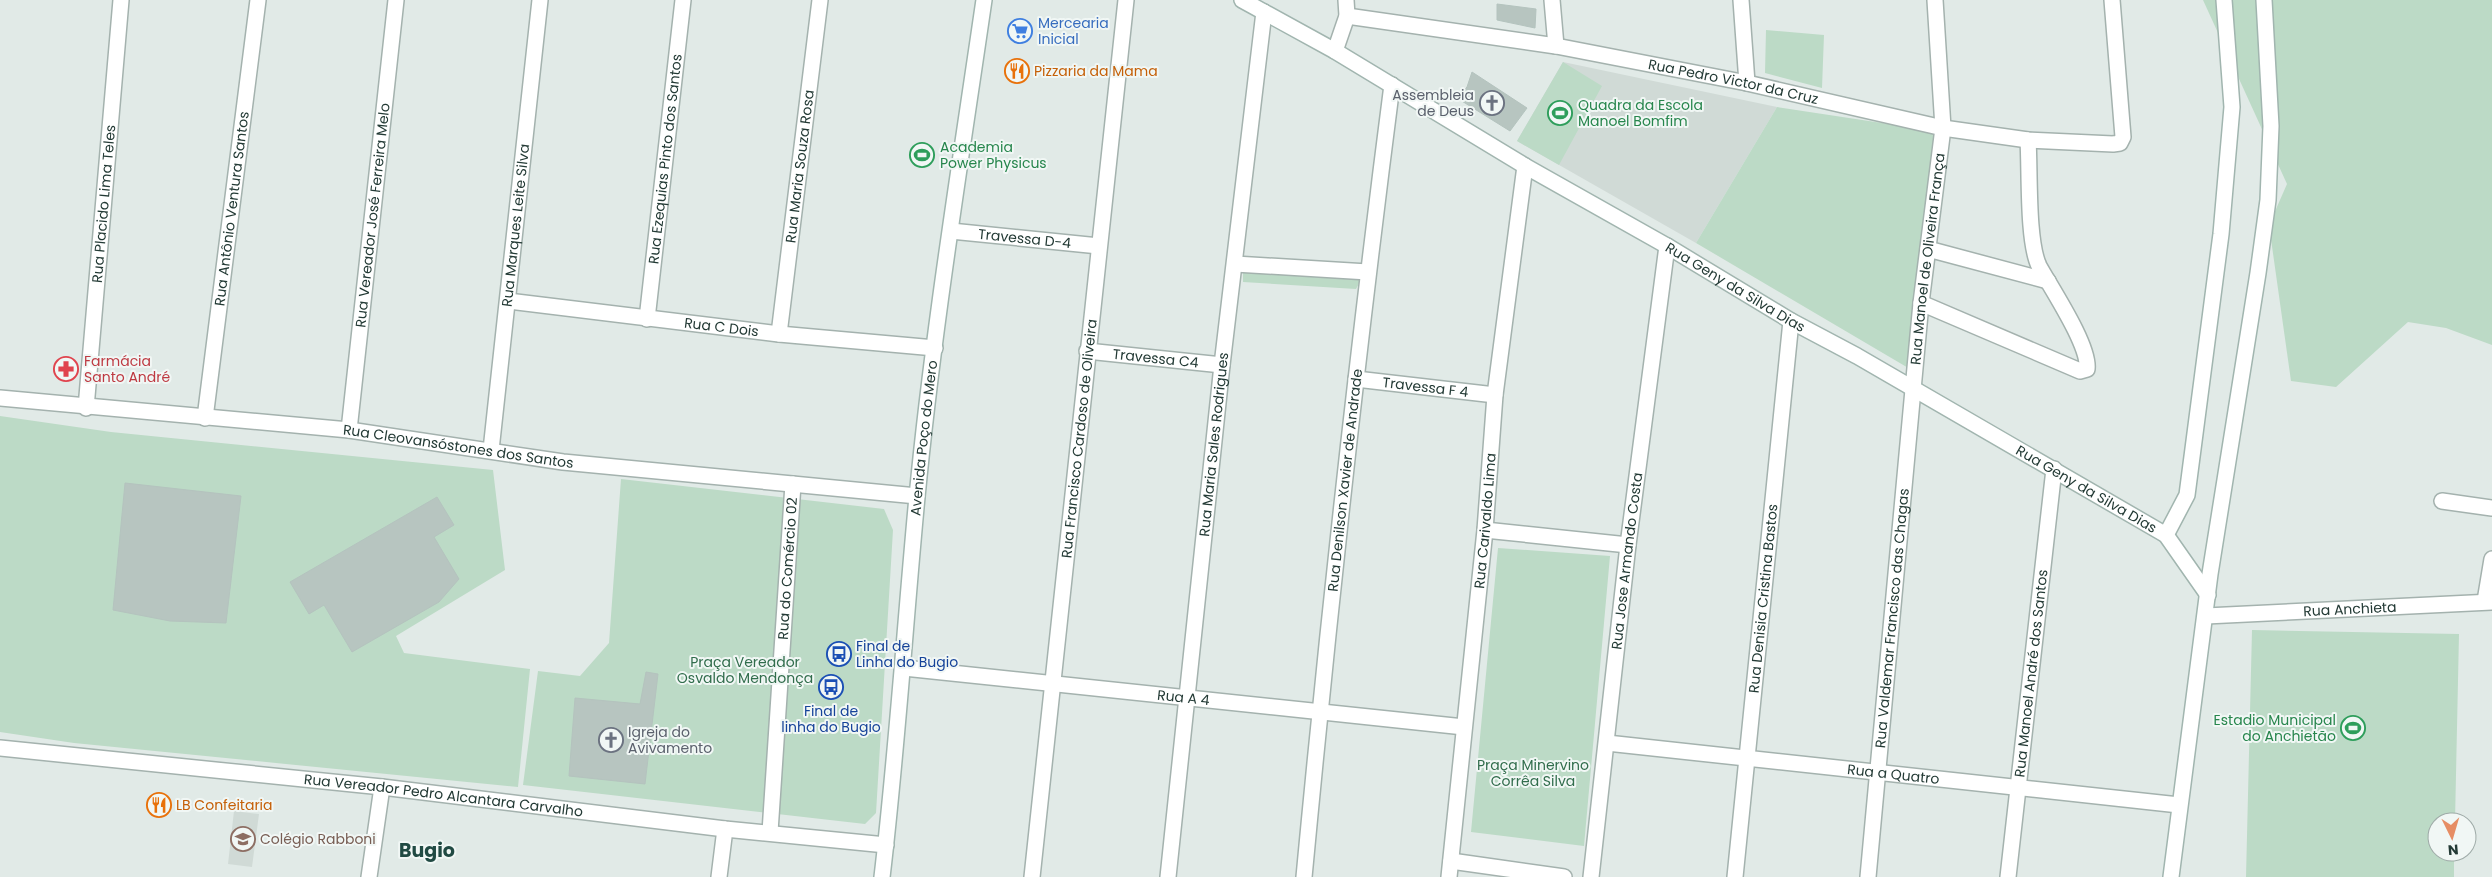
<svg xmlns="http://www.w3.org/2000/svg" width="2492" height="877" font-family="Poppins,sans-serif">
<rect width="100%" height="100%" fill="#e1eae7"/>
<!-- built -->
<path fill="#d0dad6" d="M1563,62l214,45 -81,136 -179,-102z
M234,811l25,3 -7,53 -24,-3z"/>
<!-- green -->
<path fill="#bcdac6" d="M2203,0h289v345l-46,-17 -38,-6 -72,65 -45,-6 -22,-156 18,-41z
M1766,30l58,5 -2,53 -57,-15z
M1563,62l39,24 -43,79 -42,-24z
M1777,107l171,26 -38,236 -214,-126z
M1243,272l119,6 -6,11 -113,-7z
M0,416l111,16 382,38 12,100 -109,66 8,17 126,16 -12,118 -444,-44 -74,-11z
M621,479l263,30 9,21 -17,283 -11,11 -342,-39 15,-114 42,5 29,-33z
M1498,548l112,8 -26,290 -113,-14z
M2252,630l207,4 -4,188h-18v30h17v25h-208z"/>
<!-- building -->
<path fill="#b7c5c0" stroke="#b4c3be" d="M1497,4l39,5 -1,19 -38,-8z
M1472,72l55,36 -17,23 -53,-33 10,-11z
M125,483l116,13 -15,127 -56,-2 -57,-11z
M437,497l17,28 -20,12 25,42 -20,23 -87,50 -28,-47 -15,9 -19,-32z
M646,672l12,2 -13,110 -76,-8 6,-78 65,6z"/>
<g fill="none" stroke-linecap="round" stroke-linejoin="round">
<defs>
<g id="street">
<path d="M1552,0l4,46"/>
<path d="M1741,0l6,83"/>
<path id="s1" d="M1347,16l209,30 191,37 196,45 85,12 85,4 7,-1 3,-6 -11,-137"/>
<path d="M1335,51l12,-35 -1,-16"/>
<path id="s2" d="M951,231l148,15"/>
<path d="M1928,249l120,32"/>
<path d="M1235,264l133,8"/>
<path id="s3" d="M508,301l271,33 156,14"/>
<path d="M1921,303l159,68 7,-2c3,-23 -36,-81 -48,-103 -12,-25 -9,-96 -11,-126"/>
<path id="s4" d="M647,319l36,-319"/>
<path id="s5" d="M779,334l41,-334"/>
<path id="s6" d="M1087,351l135,14"/>
<path id="s7" d="M1356,379l139,16"/>
<path id="s8" d="M0,398l349,32 214,32 354,34"/>
<path id="s9" d="M86,408l35,-408"/>
<path id="s10" d="M205,418l53,-418"/>
<path id="s11" d="M349,430l47,-430"/>
<path id="s12" d="M491,450l49,-450"/>
<path d="M2442,501l50,7"/>
<path d="M1485,530l143,15"/>
<path d="M2485,601l7,-42"/>
<path id="s13" d="M2206,616l286,-14"/>
<path id="s14" d="M904,668l560,59"/>
<path id="s15" d="M1607,743l572,62"/>
<path id="s16" d="M0,748l382,39 343,42 161,16"/>
<path id="s17" d="M770,832l23,-348"/>
<path d="M1451,861l113,16"/>
<path d="M369,877l13,-90"/>
<path d="M719,877l6,-48"/>
<path id="s18" d="M1032,877l94,-877"/>
<path id="s19" d="M1168,877l54,-512 42,-353"/>
<path id="s20" d="M1304,877c25,-265 54,-529 88,-792"/>
<path id="s21" d="M1449,877l36,-347 10,-135 30,-229"/>
<path id="s22" d="M1591,877l37,-332 39,-299"/>
<path id="s23" d="M1735,877l56,-556"/>
<path id="s24" d="M1868,877l53,-574 22,-175 -8,-128"/>
<path id="s25" d="M2008,877l46,-408"/>
</g>
<g id="secondary">
<path id="s26" d="M1242,0l93,51 190,115 142,80 124,75 66,35 309,179 42,60"/>
<path d="M2166,535l21,-40 34,-261 11,-127 -8,-107"/>
<path id="s27" d="M882,877c15,-126 23,-253 35,-380 16,-166 43,-332 67,-497"/>
<path d="M2171,877l39,-303 48,-301 10,-73 3,-74 -7,-126"/>
</g>
</defs>
<!-- street casing -->
<use href="#street" stroke="#a4b2ae" stroke-width="18"/>
<!-- secondary casing -->
<use href="#secondary" stroke="#a1b5af" stroke-width="18"/>
<!-- street -->
<use href="#street" stroke="#fff" stroke-width="15"/>
<!-- secondary -->
<use href="#secondary" stroke="#fff" stroke-width="15"/>
</g>
<!-- icons -->
<defs>
<symbol id="supermarket-ring" viewBox="-11 -11 22 22"><circle r="9.5" fill="#f1f7f5" stroke="#3f7fe0" stroke-width="1.5"/><path d="M-6-5.5h2.5l.6 2H6L4.5 2H-2.5L-4.4-4H-6ZM-1.5 3.2a1.3 1.3 0 1 0 .1 0ZM3 3.2a1.3 1.3 0 1 0 .1 0Z" fill="#3f7fe0"/></symbol>
<symbol id="restaurant-ring" viewBox="-11 -11 22 22"><circle r="9.5" fill="#f1f7f5" stroke="#e8710a" stroke-width="1.5"/><path d="M-5-6h1v4h1v-4h1v4h1v-4h1v5L-1.5 .5V6h-2V.5L-5-1ZM5-6V6H3V1.5H1.5Q1.5-4 5-6Z" fill="#e8710a"/></symbol>
<symbol id="church-ring" viewBox="-11 -11 22 22"><circle r="9.5" fill="#f1f7f5" stroke="#6b7280" stroke-width="1.5"/><path d="M-1.2-6h2.4v3.5h3.3v2.4h-3.3V6h-2.4V-.1h-3.3v-2.4h3.3Z" fill="#6b7280"/></symbol>
<symbol id="stadium-ring" viewBox="-11 -11 22 22"><circle r="9.5" fill="#f1f7f5" stroke="#2e9e5b" stroke-width="1.5"/><path d="M0-5a6.5 5 0 1 0 0 10a6.5 5 0 1 0 0-10ZM-3.5-1.8h7v3.6h-7Z" fill="#2e9e5b"/></symbol>
<symbol id="pharmacy-ring" viewBox="-11 -11 22 22"><circle r="9.5" fill="#f1f7f5" stroke="#e0444e" stroke-width="1.5"/><path d="M-2-6h4v4h4v4h-4v4h-4v-4h-4v-4h4Z" fill="#e0444e"/></symbol>
<symbol id="bus-ring" viewBox="-11 -11 22 22"><circle r="9.5" fill="#f1f7f5" stroke="#1a4fb4" stroke-width="1.5"/><path d="M-5-6H5V4H4V6H2V4H-2V6H-4V4H-5ZM-3.5-4V0h7V-4ZM-3.5 1.2v1.5H-2V1.2ZM2 1.2v1.5H3.5V1.2Z" fill="#1a4fb4"/></symbol>
<symbol id="school-ring" viewBox="-11 -11 22 22"><circle r="9.5" fill="#f1f7f5" stroke="#8d6e63" stroke-width="1.5"/><path d="M0-5L7-2L0 1L-7-2ZM-4 1L0 2.5L4 1V4Q0 6-4 4Z" fill="#8d6e63"/></symbol>
</defs>
<g fill-rule="evenodd">
<use href="#supermarket-ring" x="1006" y="17" width="28" height="28"/>
<use href="#restaurant-ring" x="1003" y="57" width="28" height="28"/>
<use href="#church-ring" x="1478" y="89" width="28" height="28"/>
<use href="#stadium-ring" x="1546" y="99" width="28" height="28"/>
<use href="#stadium-ring" x="908" y="141" width="28" height="28"/>
<use href="#pharmacy-ring" x="52" y="355" width="28" height="28"/>
<use href="#bus-ring" x="825" y="640" width="28" height="28"/>
<use href="#bus-ring" x="817" y="673" width="28" height="28"/>
<use href="#stadium-ring" x="2339" y="714" width="28" height="28"/>
<use href="#church-ring" x="597" y="726" width="28" height="28"/>
<use href="#restaurant-ring" x="145" y="791" width="28" height="28"/>
<use href="#school-ring" x="229" y="825" width="28" height="28"/>
</g>
<g text-anchor="middle" stroke-width="4" stroke-linejoin="round" paint-order="stroke">
<!-- shop labels -->
<g font-size="14" fill="#366cbe" stroke="#f1f7f5" text-anchor="start">
<text x="1038" y="28">Mercearia<tspan x="1038" dy="16">Inicial</tspan></text>
</g>
<!-- food labels -->
<g font-size="14" fill="#c56008" stroke="#f1f7f5" text-anchor="start">
<text x="1034" y="76">Pizzaria da Mama</text>
<text x="176" y="810">LB Confeitaria</text>
</g>
<!-- street labels -->
<g font-size="14" fill="#233a35" stroke="#f1f7f5">
<text dy="5" stroke="none"><textPath href="#s1" startOffset="392">Rua Pedro Victor da Cruz</textPath></text>
<text dy="5" stroke="none"><textPath href="#s4" startOffset="161">Rua Ezequias Pinto dos Santos</textPath></text>
<text dy="5" stroke="none"><textPath href="#s5" startOffset="169">Rua Maria Souza Rosa</textPath></text>
<text dy="5" stroke="none"><textPath href="#s9" startOffset="205">Rua Placido Lima Teles</textPath></text>
<text dy="5" stroke="none"><textPath href="#s10" startOffset="211">Rua Antônio Ventura Santos</textPath></text>
<text dy="5" stroke="none"><textPath href="#s11" startOffset="216">Rua Vereador José Ferreira Melo</textPath></text>
<text dy="5" stroke="none"><textPath href="#s12" startOffset="226">Rua Marques Leite Silva</textPath></text>
<text dy="5" stroke="none"><textPath href="#s2" startOffset="74">Travessa D-4</textPath></text>
<text dy="5" stroke="none"><textPath href="#s24" startOffset="621">Rua Manoel de Oliveira França</textPath></text>
<text dy="5" stroke="none"><textPath href="#s26" startOffset="571">Rua Geny da Silva Dias</textPath></text>
<text dy="5" stroke="none"><textPath href="#s3" startOffset="215">Rua C Dois</textPath></text>
<text dy="5" stroke="none"><textPath href="#s6" startOffset="69">Travessa C4</textPath></text>
<text dy="5" stroke="none"><textPath href="#s7" startOffset="70">Travessa F 4</textPath></text>
<text dy="5" stroke="none"><textPath href="#s27" startOffset="441">Avenida Poço do Mero</textPath></text>
<text dy="5" stroke="none"><textPath href="#s18" startOffset="441">Rua Francisco Cardoso de Oliveira</textPath></text>
<text dy="5" stroke="none"><textPath href="#s19" startOffset="435">Rua Maria Sales Rodrigues</textPath></text>
<text dy="5" stroke="none"><textPath href="#s8" startOffset="461">Rua Cleovansóstones dos Santos</textPath></text>
<text dy="5" stroke="none"><textPath href="#s20" startOffset="399">Rua Denilson Xavier de Andrade</textPath></text>
<text dy="5" stroke="none"><textPath href="#s26" startOffset="976">Rua Geny da Silva Dias</textPath></text>
<text dy="5" stroke="none"><textPath href="#s21" startOffset="358">Rua Carivaldo Lima</textPath></text>
<text dy="5" stroke="none"><textPath href="#s22" startOffset="318">Rua Jose Armando Costa</textPath></text>
<text dy="5" stroke="none"><textPath href="#s17" startOffset="264">Rua do Comércio 02</textPath></text>
<text dy="5" stroke="none"><textPath href="#s23" startOffset="280">Rua Denisia Cristina Bastos</textPath></text>
<text dy="5" stroke="none"><textPath href="#s13" startOffset="144">Rua Anchieta</textPath></text>
<text dy="5" stroke="none"><textPath href="#s24" startOffset="260">Rua Valdemar Francisco das Chagas</textPath></text>
<text dy="5" stroke="none"><textPath href="#s25" startOffset="205">Rua Manoel André dos Santos</textPath></text>
<text dy="5" stroke="none"><textPath href="#s14" startOffset="281">Rua A 4</textPath></text>
<text dy="5" stroke="none"><textPath href="#s15" startOffset="288">Rua a Quatro</textPath></text>
<text dy="5" stroke="none"><textPath href="#s16" startOffset="446">Rua Vereador Pedro Alcantara Carvalho</textPath></text>
</g>
<!-- worship labels -->
<g font-size="14" fill="#5b616d" stroke="#f1f7f5" text-anchor="end">
<text x="1474" y="100">Assembleia<tspan x="1474" dy="16">de Deus</tspan></text>
<text x="628" y="737" text-anchor="start">Igreja do<tspan x="628" dy="16">Avivamento</tspan></text>
</g>
<!-- leisure labels -->
<g font-size="14" fill="#27864d" stroke="#f1f7f5" text-anchor="start">
<text x="1578" y="110">Quadra da Escola<tspan x="1578" dy="16">Manoel Bomfim</tspan></text>
<text x="940" y="152">Academia<tspan x="940" dy="16">Power Physicus</tspan></text>
<text x="2336" y="725" text-anchor="end">Estadio Municipal<tspan x="2336" dy="16">do Anchietão</tspan></text>
</g>
<!-- health labels -->
<g font-size="14" fill="#be3a42" stroke="#f1f7f5" text-anchor="start">
<text x="84" y="366">Farmácia<tspan x="84" dy="16">Santo André</tspan></text>
</g>
<!-- transit labels -->
<g font-size="14" fill="#164399" stroke="#f1f7f5" text-anchor="start">
<text x="856" y="651">Final de<tspan x="856" dy="16">Linha do Bugio</tspan></text>
<text x="831" y="716" text-anchor="middle">Final de<tspan x="831" dy="16">linha do Bugio</tspan></text>
</g>
<!-- park labels -->
<g font-size="14" fill="#316d4c" stroke="#f1f7f5">
<text x="745" y="667">Praça Vereador<tspan x="745" dy="16">Osvaldo Mendonça</tspan></text>
<text x="1533" y="770">Praça Minervino<tspan x="1533" dy="16">Corrêa Silva</tspan></text>
</g>
<!-- education labels -->
<g font-size="14" fill="#785e54" stroke="#f1f7f5" text-anchor="start">
<text x="260" y="844">Colégio Rabboni</text>
</g>
<!-- district labels -->
<g font-size="19" font-weight="bold" fill="#214a43" stroke="#f1f7f5">
<text x="427" y="857">Bugio</text>
</g>
</g>
<!-- north arrow -->
<g transform="translate(2452 837) rotate(175)"><circle r="24" fill="#f1f7f5" stroke="#9faba8"/>
<path d="M0-4L9 19L0 12L-9 19Z" fill="#e68d64"/>
<text y="-8" font-size="14" font-weight="bold" text-anchor="middle" fill="#233a35">N</text>
</g>
</svg>
